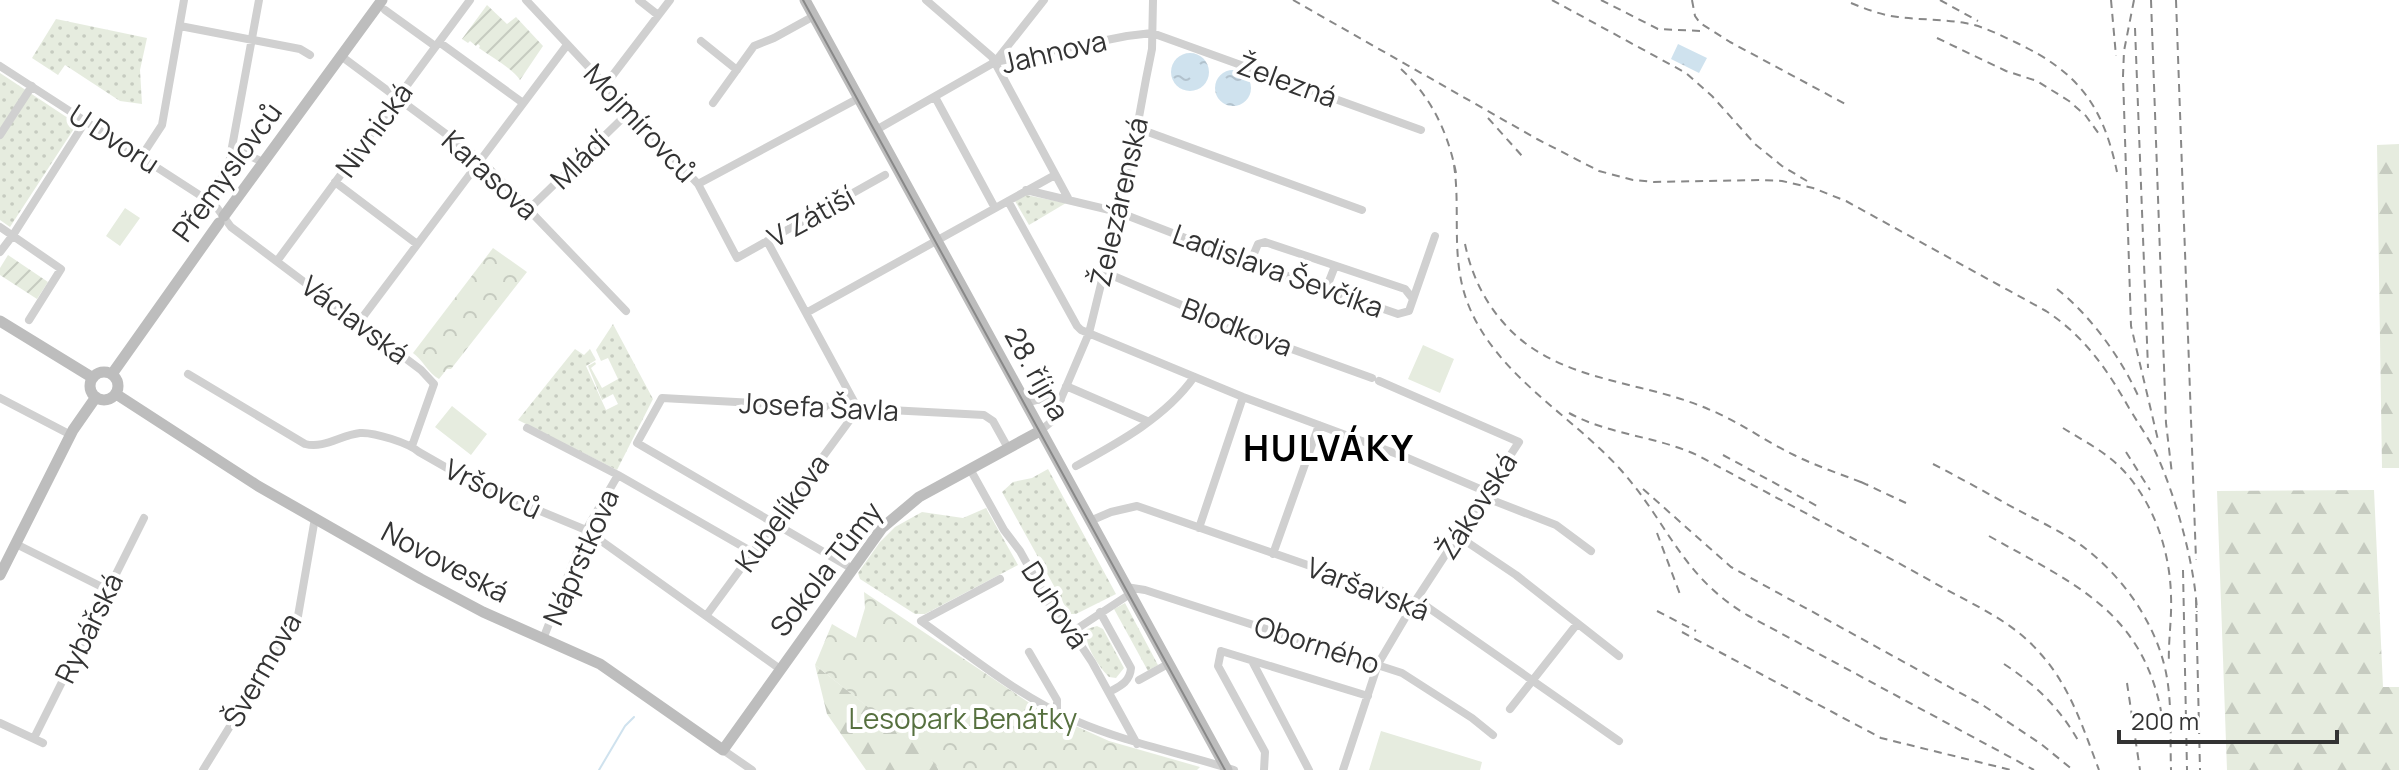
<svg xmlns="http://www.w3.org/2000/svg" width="2399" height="770" font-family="Manrope,sans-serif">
<defs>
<pattern id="grass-dots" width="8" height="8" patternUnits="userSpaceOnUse" patternTransform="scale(2)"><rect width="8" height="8" fill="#e6ecdf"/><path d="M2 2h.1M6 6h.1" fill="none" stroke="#c6cbc0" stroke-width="1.8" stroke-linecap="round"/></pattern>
<pattern id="forest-firs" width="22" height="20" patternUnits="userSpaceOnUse" patternTransform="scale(2)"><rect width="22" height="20" fill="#e6ecdf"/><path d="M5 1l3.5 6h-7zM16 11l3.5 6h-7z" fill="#c6cbc0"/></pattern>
<pattern id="park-crowns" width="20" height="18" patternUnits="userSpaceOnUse" patternTransform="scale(2)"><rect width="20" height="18" fill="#e6ecdf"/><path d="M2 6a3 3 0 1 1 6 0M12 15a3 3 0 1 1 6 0" fill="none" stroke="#c6cbc0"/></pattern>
<pattern id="garden-furrows" width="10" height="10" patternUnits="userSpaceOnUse" patternTransform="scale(2)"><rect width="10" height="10" fill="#e6ecdf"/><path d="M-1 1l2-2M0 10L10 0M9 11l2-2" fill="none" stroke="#c6cbc0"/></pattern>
<pattern id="water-ripples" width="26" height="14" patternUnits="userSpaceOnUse" patternTransform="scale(2)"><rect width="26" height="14" fill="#cfe2ee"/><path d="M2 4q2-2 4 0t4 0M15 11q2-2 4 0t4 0" fill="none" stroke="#b2c2cd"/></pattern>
</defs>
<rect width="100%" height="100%" fill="#fff"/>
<!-- grass -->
<path fill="url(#grass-dots)" d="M56,19l91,19 -7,32 2,34 -22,-3 -55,-36 -7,10 -26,-17z
M0,73l77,51 -67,103 -10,-7z
M1026,195l40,8 -37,22 -14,-24z
M613,324l40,75 -36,71 -99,-50 57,-71 9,6 6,-6 6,11 -10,6 20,44 12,-6 -5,-10 -11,6 -14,-34 7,-4 1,2 -5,4 11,20 16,-9 -10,-21 -7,3 -5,-11z
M1048,469l68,125 -40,20h-5l-6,-8 -63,-114 11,-10 19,-4z
M986,508l32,57 -93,49h-10l-55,-35 -2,-6 22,-31 15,-15 27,-15 41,6z
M1125,603l33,62 -10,6 -34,-62z
M1097,626l6,3 21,39 -8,10 -7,-1c-10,-10 -26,-33 -22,-48z"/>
<!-- forest -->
<path fill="url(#forest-firs)" d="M2399,144v324h-17l-5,-323z
M2374,490l9,197h16v83h-172l-10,-279z
M815,665l113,89 11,16h-73l-39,-56z"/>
<!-- park -->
<path fill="url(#park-crowns)" d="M493,248l34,24 -76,97h-4l-8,10c-11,-6 -16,-19 -26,-26z
M864,592l176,118 69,31 91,26 -3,3h-258l-12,-16 -112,-89 17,-41 24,14 9,-30z"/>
<!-- garden -->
<path fill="url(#garden-furrows)" d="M487,5l20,19 9,-7 27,29 -23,34c-7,-11 -27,-22 -41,-32l1,-2 -2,-2 -2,2 -6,-5 -2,2 -6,-4z
M8,255l40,27 -11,17 -37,-24v-7z"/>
<!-- pitch -->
<path fill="#e6ecdf" d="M125,208l15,10 -20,28 -14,-10z
M1423,345l31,14 -14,34 -32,-14z
M452,406l35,28 -16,21 -36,-28z
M1381,731l101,31 -2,8h-111z"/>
<!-- water -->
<path fill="url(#water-ripples)" d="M1678,44l29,14 -8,15 -28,-14z
M1171 72a19 19 0 1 1 38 0a19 19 0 1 1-38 0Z
M1215 88a18 18 0 1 1 36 0a18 18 0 1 1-36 0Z"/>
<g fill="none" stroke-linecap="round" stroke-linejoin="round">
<!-- stream -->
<path stroke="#cfe2ee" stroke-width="2" d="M599,770l26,-44 9,-9"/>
<!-- street -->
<path stroke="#d0d0d0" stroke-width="8" d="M526,0l172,184 39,74 148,-83
M639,0l19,15
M926,0l66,57 76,141
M385,10l50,36
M180,26l120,23 10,6
M701,41l36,29
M439,42l84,61
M341,56l140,104 145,151
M995,62l49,-62
M0,66l215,139 16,22 190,143 13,14 -22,62
M606,84l64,-84
M935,97l60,111
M713,103l41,-57 20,-8 40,-22
M1137,128l225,82
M876,130l119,-68 132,-26 25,-3 269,97
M0,135l32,-49
M233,148l30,14
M141,157l21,-32 22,-125
M335,182l82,62
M698,184l161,-86
M1026,190l92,22 132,51 148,51 11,-3 26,-75
M206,199l22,-30 31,-169
M1008,201l69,125 4,4 162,67 162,60 82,35
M529,209l101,-98
M0,227l61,42 -32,51
M0,252l13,-17 72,-113
M277,261l193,-261
M1250,263l8,-19 7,-2 140,47 8,10
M1104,272l143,61 125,45
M1326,289l9,-23
M806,313l249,-138
M359,322l208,-277
M188,374l117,70c19,5 36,-9 55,-11 14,-1 49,10 59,19l56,32 111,46 194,139
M1066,386l81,35
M0,398l71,37
M1026,403l11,-3 24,-1
M527,428l91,47 136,78
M1040,431l11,-9 38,-89 15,-61 33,-144 9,-49 6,-30 1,-49
M1076,466c42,-23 90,-49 118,-89
M970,469l34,61 16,21 35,63 17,18 20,30 45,82
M1484,497l72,28 35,26
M1090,521l21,-9 26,-6 289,100 193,135
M1199,528l44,-131
M1458,536l58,39 103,81
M16,544l92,46
M1273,554l46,-129
M851,568l-214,-125 25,-45 322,17 9,6 15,27
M1000,579l-79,42c48,34 100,77 155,100 51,22 105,32 158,49
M1126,587l19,3 257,83 70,45 21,17
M1100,612l31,56c-1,14 -11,18 -22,24
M706,616l152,-207 -91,-168
M1072,632l58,-38
M543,639l43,-109 32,-55
M1029,652l28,48v12
M1252,661l57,109
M1139,680l29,-16
M1510,709l67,-85
M0,723l43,20
M34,738l110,-220
M723,750l29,20
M203,770l95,-154 17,-98
M1264,770l1,-18 -47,-86 3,-15 147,45
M1343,770l35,-106 36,-61 105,-161 -140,-61"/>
<!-- secondary -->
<path stroke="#bdbdbd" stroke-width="11" d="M805,0l422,770
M224,216l158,-216
M0,321l93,57
M90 386a14 14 0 1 1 28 0a14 14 0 1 1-28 0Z
M112,374l107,-151
M116,394l142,92 163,93 62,33 117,52 123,86 159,-222 37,-31 121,-66
M0,575l73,-145 23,-33"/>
<!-- tram -->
<path stroke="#888" stroke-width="2" d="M803,0l422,770"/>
<!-- rail -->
<path stroke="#888" stroke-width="2" stroke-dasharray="8 6" stroke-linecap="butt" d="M1293,0l244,139 62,32 34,9 21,2 106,-2 22,1 31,7 33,13 200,110c38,25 61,58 83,97 9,15 18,28 26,43 20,43 40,113 42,161
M1552,0l134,73 26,23 43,48 27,22 25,15
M1601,0l57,29 43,2
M1692,0l3,16 5,7 30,19 119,64
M1940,0l38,21
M2111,0l5,56
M2134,0l-10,51 -1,25 8,250 27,114
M2151,0l15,423 6,51
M2176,0l20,560
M1851,3c15,6 30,12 47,14 22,3 45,2 67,6 18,3 35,12 52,20 61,29 86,62 100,129
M2135,28l13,340
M1937,38l69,33 31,10 32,20 17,15 13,18
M1401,69c30,28 47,63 55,104
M1488,118l35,39
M1454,165c7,47 -4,93 14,139 28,71 102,110 152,165 48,53 60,106 127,146l287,155
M1465,244c6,29 18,55 37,77 52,62 137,58 206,88 30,12 57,32 86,46 24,12 50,20 74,30
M2057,289c35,28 65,70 83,111
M1569,413c40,22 88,23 130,43 77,42 155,82 232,125 36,21 79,38 107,70 32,34 45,77 61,119
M2063,428c19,12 41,23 57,39 33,33 50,83 51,129 1,23 -3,45 -2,68
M2126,452l24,38
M1723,455l94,51
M1933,464c27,14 54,29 81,44 21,11 44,22 64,35 44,31 80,82 89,135 5,30 3,62 4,92
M1861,482l45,21
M1643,489l88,78 253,139 57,38 32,26
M1657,533l24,64
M1989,536c81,46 152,73 172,175
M2183,570l4,200
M2196,600l4,170
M1657,611l39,20
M1682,632l199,106 130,32
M2004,664c32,21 57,45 76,80
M2127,683l13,87"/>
</g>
<g text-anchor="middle" stroke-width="8" stroke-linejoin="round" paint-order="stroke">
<!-- street labels -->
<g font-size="28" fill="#333" stroke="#fff">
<text transform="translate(1054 52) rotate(-13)" y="10">Jahnova</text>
<text transform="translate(1287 81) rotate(20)" y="10">Železná</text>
<text transform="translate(640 123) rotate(47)" y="10">Mojmírovců</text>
<text transform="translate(374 130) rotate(-54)" y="10">Nivnická</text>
<text transform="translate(114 139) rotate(33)" y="10">U Dvoru</text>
<text transform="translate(580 160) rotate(-44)" y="10">Mládí</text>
<text transform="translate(227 172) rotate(-54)" y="10">Přemyslovců</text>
<text transform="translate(490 175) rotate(42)" y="10">Karasova</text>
<text transform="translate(1119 202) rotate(-77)" y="10">Železárenská</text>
<text transform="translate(811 217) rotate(-29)" y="10">V Zátiší</text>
<text transform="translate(1278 271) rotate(20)" y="10">Ladislava Ševčíka</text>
<text transform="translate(355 320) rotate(37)" y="10">Václavská</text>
<text transform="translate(1237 327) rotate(21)" y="10">Blodkova</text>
<text transform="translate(1037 374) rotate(61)" y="10">28. října</text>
<text transform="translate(819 407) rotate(3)" y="10">Josefa Šavla</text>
<text transform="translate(493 489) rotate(25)" y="10">Vršovců</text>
<text transform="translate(1477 506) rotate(-57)" y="10">Žákovská</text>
<text transform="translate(782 513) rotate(-54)" y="10">Kubelíkova</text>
<text transform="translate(581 557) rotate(-66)" y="10">Náprstkova</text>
<text transform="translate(445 562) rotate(28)" y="10">Novoveská</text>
<text transform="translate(826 569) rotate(-52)" y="10">Sokola Tůmy</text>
<text transform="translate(1368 589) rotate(21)" y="10">Varšavská</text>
<text transform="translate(1055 605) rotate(57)" y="10">Duhová</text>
<text transform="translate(89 628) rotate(-64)" y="10">Rybářská</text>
<text transform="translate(1317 645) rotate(18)" y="10">Oborného</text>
<text transform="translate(262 670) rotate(-60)" y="10">Švermova</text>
</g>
<!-- park labels -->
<g font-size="28" fill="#56703f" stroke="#fff">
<text x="963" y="729">Lesopark Benátky</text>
</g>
<!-- district labels -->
<g font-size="36" font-weight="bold" letter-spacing="2" fill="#000" stroke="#fff">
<text x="1329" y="461">HULVÁKY</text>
</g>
</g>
<!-- scale -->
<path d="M2119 730v12h218v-12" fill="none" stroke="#333333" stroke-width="4"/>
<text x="2131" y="730" font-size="24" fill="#333333" stroke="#ffffff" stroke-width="6" paint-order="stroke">200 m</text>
</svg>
